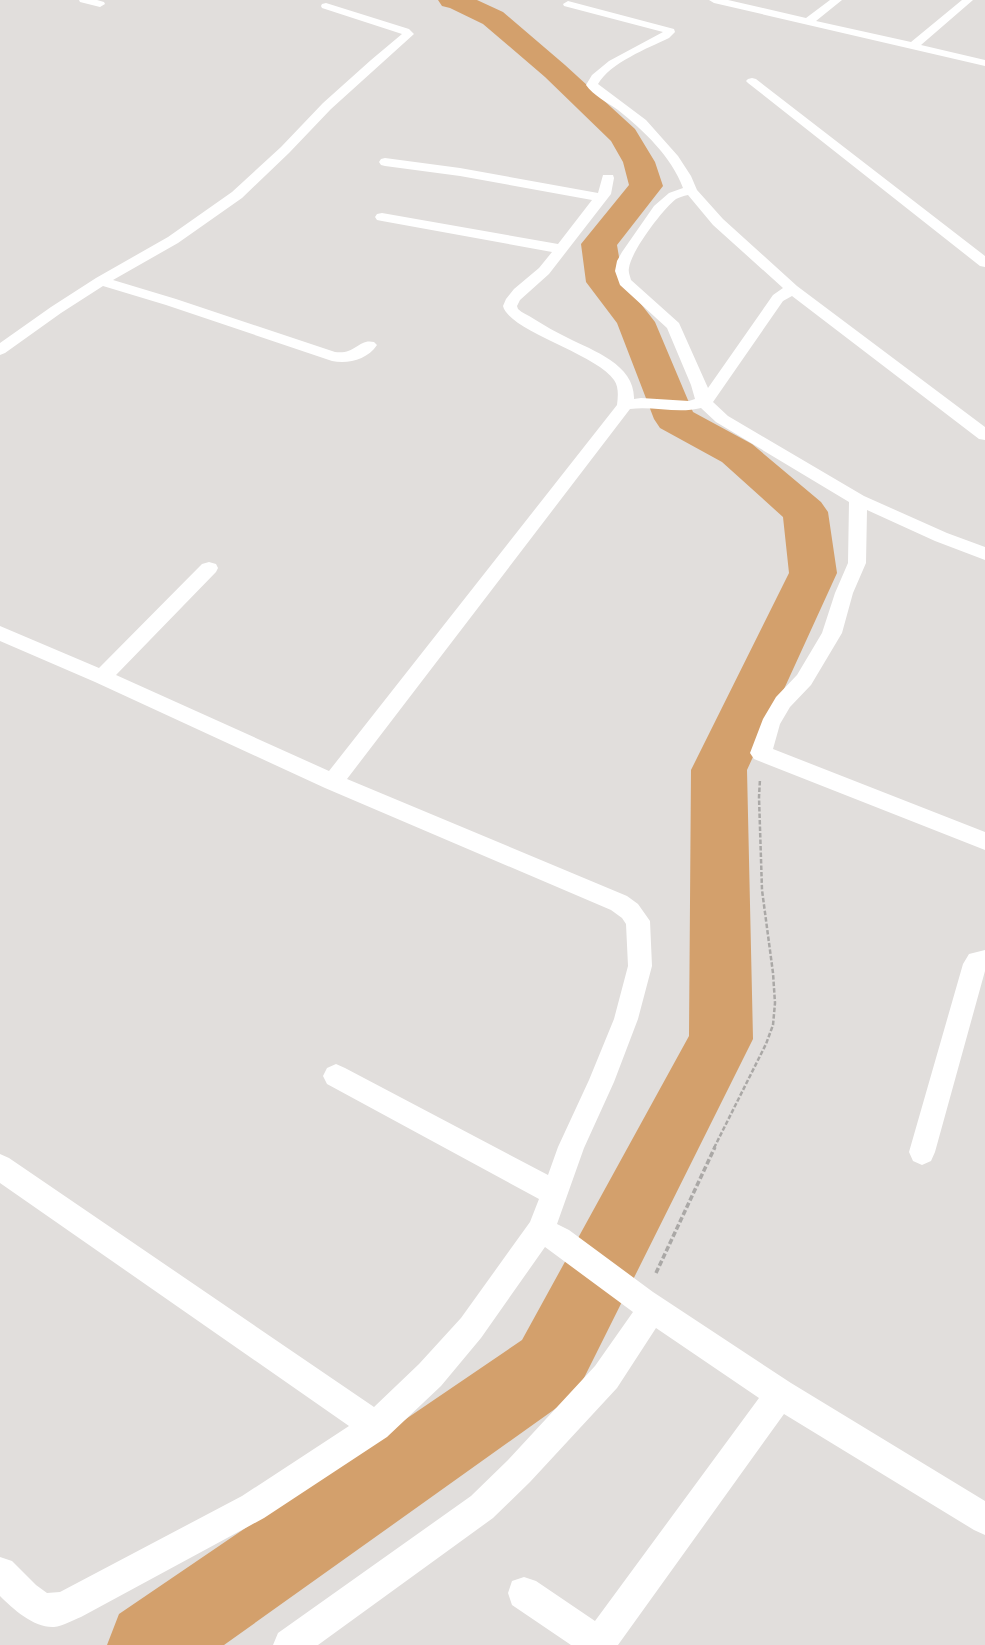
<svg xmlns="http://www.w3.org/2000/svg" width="985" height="1645" font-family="'PT Sans Narrow',sans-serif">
<rect width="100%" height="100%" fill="#e1dedc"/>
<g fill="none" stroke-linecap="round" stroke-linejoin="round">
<!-- river -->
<path fill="#d3a06c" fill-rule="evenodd" d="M438,0h39l26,12 62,53 70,64 20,33 8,24 -46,59 6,36 32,41 38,90 59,32 69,58 7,10 9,61 -90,197 6,269 -177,355 -352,251h-117l12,-31 403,-274 167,-304 2,-266 98,-197 -6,-56 -61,-55 -62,-34 -6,-9 -37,-96 -31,-41 -5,-38 48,-59 -6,-23 -12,-21 -66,-64 -62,-53 -33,-16 -8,-2z"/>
<!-- path-far1 -->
<path stroke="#aaa8a6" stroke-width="2.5" stroke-dasharray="4.5 2" stroke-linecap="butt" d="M714,1148l52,-104 7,-19 2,-22 -2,-30 -11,-83 -3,-93 1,-18"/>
<!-- path -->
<path stroke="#aaa8a6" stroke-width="3.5" stroke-dasharray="5.5 2.5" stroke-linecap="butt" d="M656,1273l59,-126"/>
<!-- minor -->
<path fill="#fff" fill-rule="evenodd" d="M79,0h18l7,2 1,2 -5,3 -20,-5z
M709,0h19l78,18 24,-18h12l-26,21 95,21 51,-42h11l-52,45 64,15v6l-271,-63z
M568,1l106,28 1,3 -6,6c-21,10 -59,25 -71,46l48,36 32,36 13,20 6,14 26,29 74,67 188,141v13l-6,-1 -187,-143 -9,5 -70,101 15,14 136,80 83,37 38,14v13l-50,-19 -68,-31 -1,53 -13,30 -11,40 -31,52 -21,22 -10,17 -7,25 212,83v18l-231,-91 -4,-6 13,-34 13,-22 21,-22 25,-42 13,-40 13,-30 1,-61 -133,-80 -15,-14c-23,6 -47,-2 -71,1l-283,370 280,117 11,8 12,17 2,45 -14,53 -24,63 -30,66 -27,76 12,6 84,62 138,91 194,118v34l-11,-5 -190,-116 -166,231h-47l-59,-40 -4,-12 4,-12 12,-4 12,4 59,40 164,-223 -103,-70 -39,60 -87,94 -37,36 -175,127h-45l5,-12 193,-137 37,-36 87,-94 38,-54 -88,-65 -64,91 -40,48 -54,51 -123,81 -183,99c-8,3 -18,9 -27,10 -20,1 -41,-18 -54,-31v-39l12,4 24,24 11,8 13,-1 182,-96 107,-70 -349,-243v-29l9,4 365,249 45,-43 42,-46 69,-96 9,-23 -212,-115 -4,-8 4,-8 9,-4 9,4 203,107 10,-28 31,-67 25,-61 14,-53 -2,-42 -4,-6 -11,-8 -286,-122 -230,-106 -95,-41v-15l99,42 103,-104 7,-2 7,2 2,4 -2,4 -100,103 213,96 288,-366c1,-8 2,-18 -3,-25 -17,-26 -105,-49 -111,-74l3,-7 8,-10 25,-21 13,-16 -170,-31 -5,-1 -2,-3 2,-3 5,-1 176,31 34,-44 -132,-24 -75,-10 -4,-1 -2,-3 2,-3 4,-1 75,10 138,25 5,-18h10l1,3 -3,16 -62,80 -29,26 -3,6 1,3c4,4 10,6 16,10 11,7 22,13 34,19 26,13 67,27 66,61l7,-1 48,3 6,-2 -4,-14 -24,-57 -47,-43 -5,-14 2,-10 5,-9 32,-46 15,-13 14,-5c-12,-32 -39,-57 -65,-78 -10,-7 -25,-15 -32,-25l6,-10 17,-14 54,-29 -99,-26 -1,-2zM688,195l25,30 70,63 -10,7 -65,93 -29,-65 -48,-43c-1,-4 -3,-8 -2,-12 2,-17 34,-59 47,-69 4,-2 7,-3 12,-4z
M326,3l83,26 5,5 -83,75 -42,44 -47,45 -64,45 -65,37 63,19 159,53c20,3 24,-14 39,-10l3,3c-10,15 -29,19 -45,16l-166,-56 -63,-19 -42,27 -56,40 -5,2v-12l51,-36 45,-29 72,-41 64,-45 49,-45 42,-44 48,-43 31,-26 -80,-26 -1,-2 1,-2z
M752,78l4,1 229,177v11l-5,-1 -232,-183 -2,-2 2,-2z
M985,950v21l-50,181 -4,9 -9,4 -9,-4 -4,-9 54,-188 6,-10z"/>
</g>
</svg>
